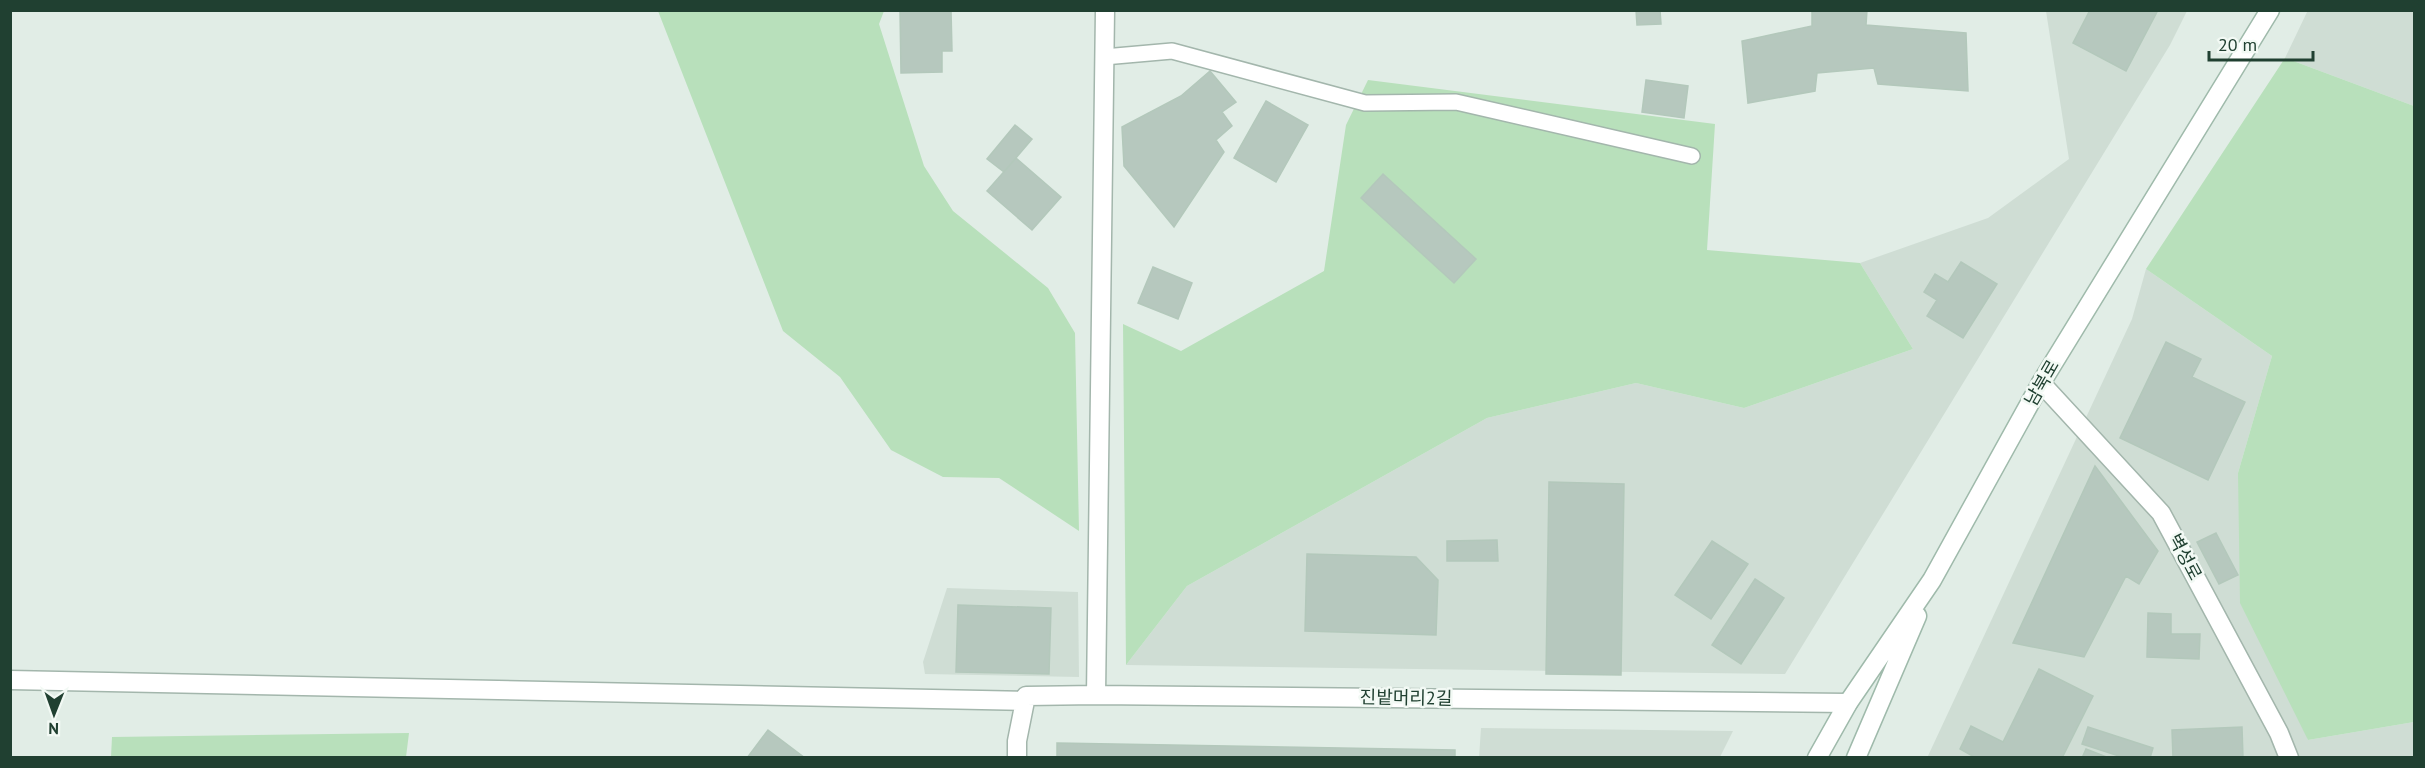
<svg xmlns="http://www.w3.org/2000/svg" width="2425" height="768" font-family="'PT Sans','Noto Sans KR',sans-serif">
<rect width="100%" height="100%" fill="#e1ede6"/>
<!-- built -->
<path fill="#cfddd4" d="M2308,10l106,1v95l-129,-48z
M2046,11h141l-17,34 -385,629 -659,-9 61,-79 300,-168 149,-35 108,25 169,-59 -53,-86 128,-45 81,-59z
M2146,269l126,87 -34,117 70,267 106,-18v35l-487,1 205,-439z
M947,588l131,4 1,85 -154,-3 -2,-12z
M1481,728l252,3 -13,26 -241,1z"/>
<!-- green -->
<path fill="#b8e0bb" d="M658,11h226l-5,13 45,142 29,45 95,77 27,45 4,198 -80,-53 -56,-1 -52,-27 -51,-73 -57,-46z
M2285,58l129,48v616l-106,18 -68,-137 -2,-130 34,-117 -126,-87z
M1368,80l347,44 -8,126 153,13 53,86 -169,59 -108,-25 -149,35 -300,168 -61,79 -3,-341 58,27 143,-80 22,-146z
M409,733l-3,24h-295l1,-20z"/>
<!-- building -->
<path fill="#b6c8be" stroke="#b3c8bb" stroke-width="1.5" d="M900,10h51l1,41h-10v21l-41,1z
M1636,10h24l1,14 -24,1z
M1812,10h55l-1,15 100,8 2,58 -90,-7 -4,-16 -57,5 -2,18 -67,12 -6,-62 70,-15z
M2090,10h68l-32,61 -53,-28z
M1210,71l26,31 -14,10 10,14 -16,14 8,12 -50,75 -50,-61 -2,-39 59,-31z
M1646,80l42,6 -4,32 -42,-6z
M1266,101l42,24 -32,57 -42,-24z
M1015,125l17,14 -28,33 -17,-13z
M1016,158l45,39 -29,33 -45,-39z
M1383,174l93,85 -22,24 -93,-85z
M1961,262l36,22 -34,54 -36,-22 10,-16 -13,-8 11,-18 13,8z
M1153,267l39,16 -14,36 -40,-16z
M2166,342l35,17 -9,18 53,25 -37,78 -88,-42z
M2095,466l63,85 -19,33 -13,-8 -42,81 -71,-14z
M1549,482l75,2 -3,191 -75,-1z
M2216,533l22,42 -19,9 -22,-42z
M1497,540l1,21h-51v-20z
M1712,541l36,23 -37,55 -36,-24z
M1307,554l109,3 22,23 -2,55 -131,-4z
M1755,579l29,19 -43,66 -29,-19z
M958,605l93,3 -2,66 -93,-2z
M2148,613l23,1v20h29l-1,25 -52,-2z
M2039,669l54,27 -31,62h-86l-16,-9 11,-23 32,16z
M2088,727l65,21 -3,10h-25l-43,-14z
M2242,727l1,31h-70l-1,-28z
M768,730l37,28h-58z
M1057,743l398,7v8h-398z
M2086,749l23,9h-27z"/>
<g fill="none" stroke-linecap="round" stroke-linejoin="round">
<defs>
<path id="lane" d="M1104,57l68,-6 193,52 91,-1 236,54"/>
<path id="street" d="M2041,383l120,130 118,220 10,25
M10,680l1015,21
M1096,695l9,-685
M1017,758v-17l9,-45 70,-1 752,8"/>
<path id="secondary" d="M1817,758l31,-55 84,-123 109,-197 229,-373
M1856,758l61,-142"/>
</defs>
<!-- lane casing -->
<use href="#lane" stroke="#a3b6ac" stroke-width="18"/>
<!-- street casing -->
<use href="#street" stroke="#a3b6ac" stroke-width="21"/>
<!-- secondary casing -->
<use href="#secondary" stroke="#9fbaab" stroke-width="21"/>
<!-- lane -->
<use href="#lane" stroke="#fff" stroke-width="15"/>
<!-- street -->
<use href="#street" stroke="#fff" stroke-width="18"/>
<!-- secondary -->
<use href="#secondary" stroke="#fff" stroke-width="18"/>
</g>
<g text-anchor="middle" stroke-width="5" stroke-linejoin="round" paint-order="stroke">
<!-- street labels -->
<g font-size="18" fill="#204031" stroke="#f2f9f4">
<text transform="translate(2042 383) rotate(-60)" y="6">남북로</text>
<text transform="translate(2185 557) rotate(62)" y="6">벽성로</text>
<text transform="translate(1406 698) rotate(1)" y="6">진밭머리2길</text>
</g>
</g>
<!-- border -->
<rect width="2425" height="768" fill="none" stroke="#204031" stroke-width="24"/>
<!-- north arrow -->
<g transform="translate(54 714) rotate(181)" stroke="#f2f9f4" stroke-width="4.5" paint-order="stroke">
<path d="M0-4.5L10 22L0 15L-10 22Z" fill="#204031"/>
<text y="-9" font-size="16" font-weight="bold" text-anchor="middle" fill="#204031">N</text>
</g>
<!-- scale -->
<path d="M2209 51v9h104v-9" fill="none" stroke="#204031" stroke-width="3"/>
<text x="2218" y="51" font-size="18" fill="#204031" stroke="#f2f9f4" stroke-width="4.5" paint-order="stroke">20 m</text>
</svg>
